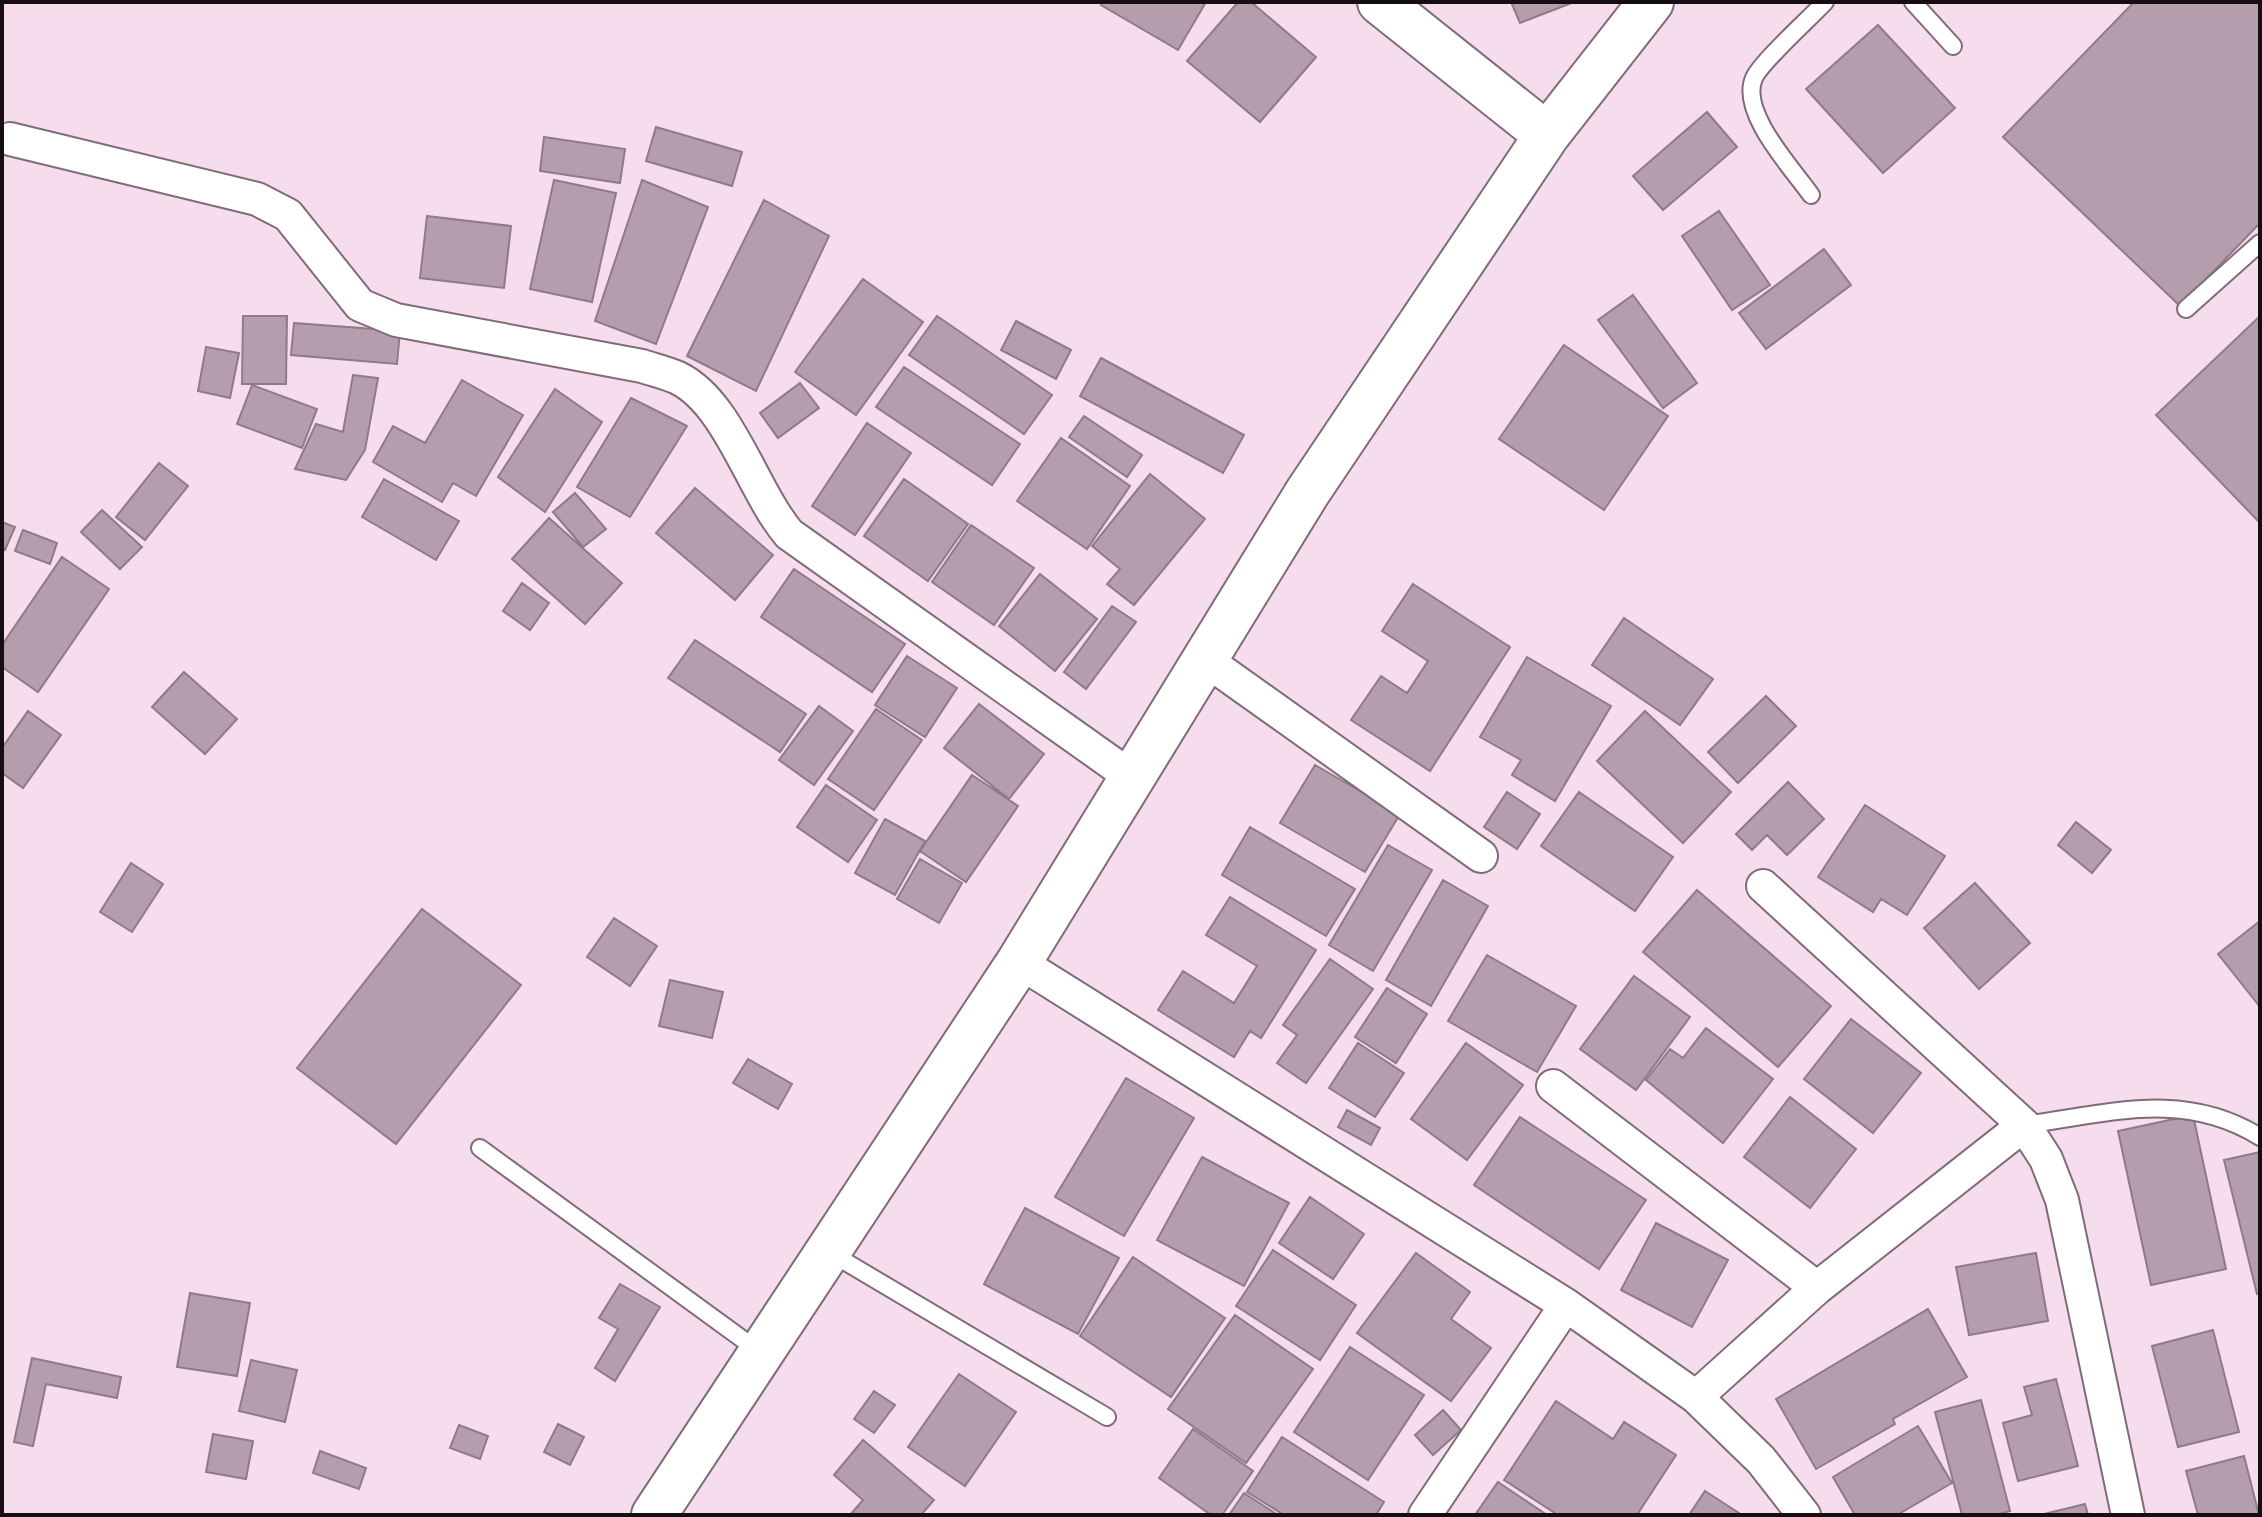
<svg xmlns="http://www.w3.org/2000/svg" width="2262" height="1517" font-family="'Alegreya Sans',sans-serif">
<rect width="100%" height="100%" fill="#f5dded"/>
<!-- building -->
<path fill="#b49ead" stroke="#8f7a89" stroke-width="2" d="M1102,2h104l-28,48 -77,-45z
M1238,2h13l65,55 -56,65 -73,-61z
M1511,2h63l-54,21z
M2134,2h126v221l-80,83 -177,-169z
M1878,25l77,83 -72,65 -77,-84z
M1707,112l30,35 -74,63 -30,-34z
M656,127l86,25 -10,34 -86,-25z
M544,137l81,12 -5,34 -80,-12z
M554,180l62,13 -24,109 -62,-13z
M642,180l66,27 -52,137 -61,-23z
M764,200l65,36 -73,155 -69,-35z
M1719,211l51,74 -38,25 -50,-74z
M427,216l84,10 -7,62 -84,-10z
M1824,249l27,36 -85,64 -27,-36z
M863,279l60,43 -67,93 -61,-43z
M1633,295l64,88 -34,25 -65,-88z
M243,316h44l-1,68h-44z
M937,316l115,79 -28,39 -115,-79z
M2260,316v207l-104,-108z
M1016,321l55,29 -15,29 -55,-29z
M294,323l106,8 -3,33 -106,-9z
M1564,345l104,71 -64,94 -105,-71z
M206,347l33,6 -9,45 -32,-7z
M1101,358l143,77 -21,38 -143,-77z
M904,367l116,77 -28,41 -116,-78z
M353,375l25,3 -13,72 -19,30 -51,-11 21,-45 27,8z
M462,380l61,35 -47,81 -23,-13 -11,19 -69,-40 20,-36 32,17z
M800,383l19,25 -41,30 -18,-25z
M252,385l65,24 -15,39 -65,-24z
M555,389l47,33 -57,90 -47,-35z
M631,398l56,28 -57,91 -53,-30z
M1084,416l58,39 -15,22 -58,-40z
M867,423l44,30 -56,82 -43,-29z
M1061,438l69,48 -43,63 -70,-48z
M159,463l29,23 -43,54 -29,-23z
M1150,474l55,45 -71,86 -27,-21 13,-15 -28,-23z
M384,479l75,42 -23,39 -74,-43z
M904,479l64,45 -40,57 -64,-45z
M695,488l78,67 -38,45 -79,-67z
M575,493l31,36 -23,18 -30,-35z
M102,510l40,37 -22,22 -39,-37z
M549,518l73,65 -37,41 -73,-65z
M2,522l13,5 -10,23 -3,-2z
M971,525l63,43 -40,57 -62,-43z
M23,530l34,13 -7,21 -35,-13z
M62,557l47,32 -71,103 -36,-25v-22z
M794,569l111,75 -33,48 -111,-75z
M1040,574l57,45 -42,52 -56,-45z
M522,583l27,20 -19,27 -27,-19z
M1413,584l97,63 -80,124 -79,-51 30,-44 26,17 21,-32 -46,-30z
M1112,606l24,16 -50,67 -22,-17z
M1624,618l89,61 -33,46 -88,-60z
M695,640l111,74 -26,38 -112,-74z
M907,656l50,32 -32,49 -50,-32z
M1527,657l84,49 -56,95 -43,-26 9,-15 -41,-23z
M184,672l53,47 -32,35 -53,-47z
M1766,696l30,30 -58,57 -30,-31z
M979,704l65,50 -35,45 -65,-51z
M819,706l34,25 -39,54 -35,-25z
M876,709l46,31 -48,70 -46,-31z
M28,711l33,24 -38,53 -21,-15v-25z
M1645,711l86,81 -48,51 -86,-82z
M1315,765l85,49 -35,58 -85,-49z
M972,775l46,31 -52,76 -46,-31z
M1788,782l36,37 -37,36 -20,-20 -15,15 -16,-16z
M826,785l51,35 -29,42 -51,-35z
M1507,792l33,22 -23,35 -33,-22z
M1579,792l94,65 -38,54 -94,-65z
M1865,805l80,51 -38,59 -26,-16 -8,13 -55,-35z
M885,819l40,22 -30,54 -40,-22z
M2076,822l35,28 -19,23 -34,-28z
M1250,827l105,62 -29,47 -104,-61z
M1388,845l44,25 -59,101 -44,-26z
M920,859l42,24 -23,40 -42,-24z
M131,863l32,21 -31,48 -32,-20z
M1443,880l45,26 -57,100 -45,-26z
M1975,883l55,60 -51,46 -55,-61z
M1697,890l134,116 -53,61 -135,-115z
M1230,897l86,53 -55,88 -11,-7 -16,26 -76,-47 25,-39 51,32 23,-37 -51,-31z
M422,909l99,76 -125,159 -99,-76z
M614,918l43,28 -27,40 -43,-29z
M2260,921v86l-42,-53z
M1487,955l89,51 -39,66 -89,-51z
M1330,959l43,30 -67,94 -29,-20 20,-28 -14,-10z
M1634,976l56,41 -54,73 -56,-41z
M670,980l53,12 -11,46 -53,-12z
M1387,988l40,26 -31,49 -41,-26z
M1851,1019l70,54 -48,60 -69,-54z
M1706,1028l67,51 -50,64 -77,-63 24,-31 13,9z
M1358,1043l46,30 -29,44 -46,-29z
M1466,1043l57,42 -56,75 -56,-41z
M748,1059l44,25 -14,25 -45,-26z
M1126,1078l68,40 -70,118 -69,-39z
M1790,1097l66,52 -46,59 -66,-51z
M1347,1110l33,18 -9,17 -33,-18z
M2193,1115l33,154 -75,16 -33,-154z
M1520,1117l126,83 -47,69 -125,-84z
M2260,1152v141l-3,1 -33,-134z
M1202,1157l87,46 -45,83 -87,-46z
M1310,1197l54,37 -31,45 -54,-36z
M1025,1208l94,50 -41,76 -94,-50z
M1656,1223l72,37 -36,67 -71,-37z
M1273,1250l83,55 -36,55 -84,-54z
M1416,1253l54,39 -19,27 40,29 -40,53 -94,-68z
M2036,1253l12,68 -79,14 -13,-68z
M1133,1257l92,61 -54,79 -91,-61z
M620,1284l40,23 -45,74 -20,-13 23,-39 -19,-11z
M190,1293l60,10 -13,73 -60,-9z
M1928,1309l39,68 -74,42 2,5 -79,45 -40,-70z
M1235,1315l78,54 -67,94 -78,-54z
M2213,1330l26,102 -61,15 -26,-101z
M1350,1347l74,48 -56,85 -74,-48z
M32,1358l89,19 -4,21 -71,-14 -13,62 -19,-4z
M251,1360l46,10 -12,52 -46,-11z
M959,1374l57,38 -51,74 -57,-39z
M2056,1379l22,87 -60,15 -15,-58 29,-8 -8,-28z
M874,1391l21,14 -21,28 -20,-14z
M1981,1400l29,111 -15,4h-33l-27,-103z
M1556,1401l57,38 11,-17 52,33 -39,60h-79l-54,-35z
M1443,1410l18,20 -28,25 -18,-20z
M558,1424l26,13 -14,28 -26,-13z
M459,1425l29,11 -8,23 -30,-11z
M1918,1426l34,57 -55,32h-42l-22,-38z
M1193,1429l60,42 -31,44h-11l-52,-37z
M213,1434l40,7 -7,38 -40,-7z
M1282,1437l102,65 -8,13h-92l-37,-23z
M863,1440l71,60 -13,15h-71l13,-15 -29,-25z
M320,1451l46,17 -7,21 -46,-16z
M2244,1456l15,59h-61l-12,-44z
M1498,1482l49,33h-72z
M1705,1491l37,24h-53z
M1244,1493l34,22h-49z
M2085,1504l3,11h-48z"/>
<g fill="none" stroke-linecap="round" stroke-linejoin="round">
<defs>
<path id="lane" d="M1913,2l40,44
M1811,195c-19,-27 -72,-83 -57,-117 7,-16 56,-60 71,-76
M2186,309l74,-66
M2024,1125c84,-11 159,-36 236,12
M480,1148l280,204
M829,1252l278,165"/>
<path id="street" d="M10,139l247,60 31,16 72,90 36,15 246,46c12,4 25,7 36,12 51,25 74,112 111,156l341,242
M1203,658l278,198
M1763,886l261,239 22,34 16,41 66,315
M1019,962l547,343 130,92 65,63 43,55
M1553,1086l264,202
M1696,1397l121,-109 207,-163
M1425,1515l141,-210"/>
<path id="secondary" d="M1380,2l167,133
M654,1515l365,-553 288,-469 240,-358 104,-133"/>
</defs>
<!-- lane casing -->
<use href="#lane" stroke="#806b79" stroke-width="20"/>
<!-- street casing -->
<use href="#street" stroke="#806b79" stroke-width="36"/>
<!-- secondary casing -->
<use href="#secondary" stroke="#806b79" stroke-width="48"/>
<!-- lane -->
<use href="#lane" stroke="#fff" stroke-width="16"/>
<!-- street -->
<use href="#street" stroke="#fff" stroke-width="32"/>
<!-- secondary -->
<use href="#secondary" stroke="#fff" stroke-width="44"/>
</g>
<!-- border -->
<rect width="2262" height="1517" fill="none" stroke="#160e14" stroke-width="8"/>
</svg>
